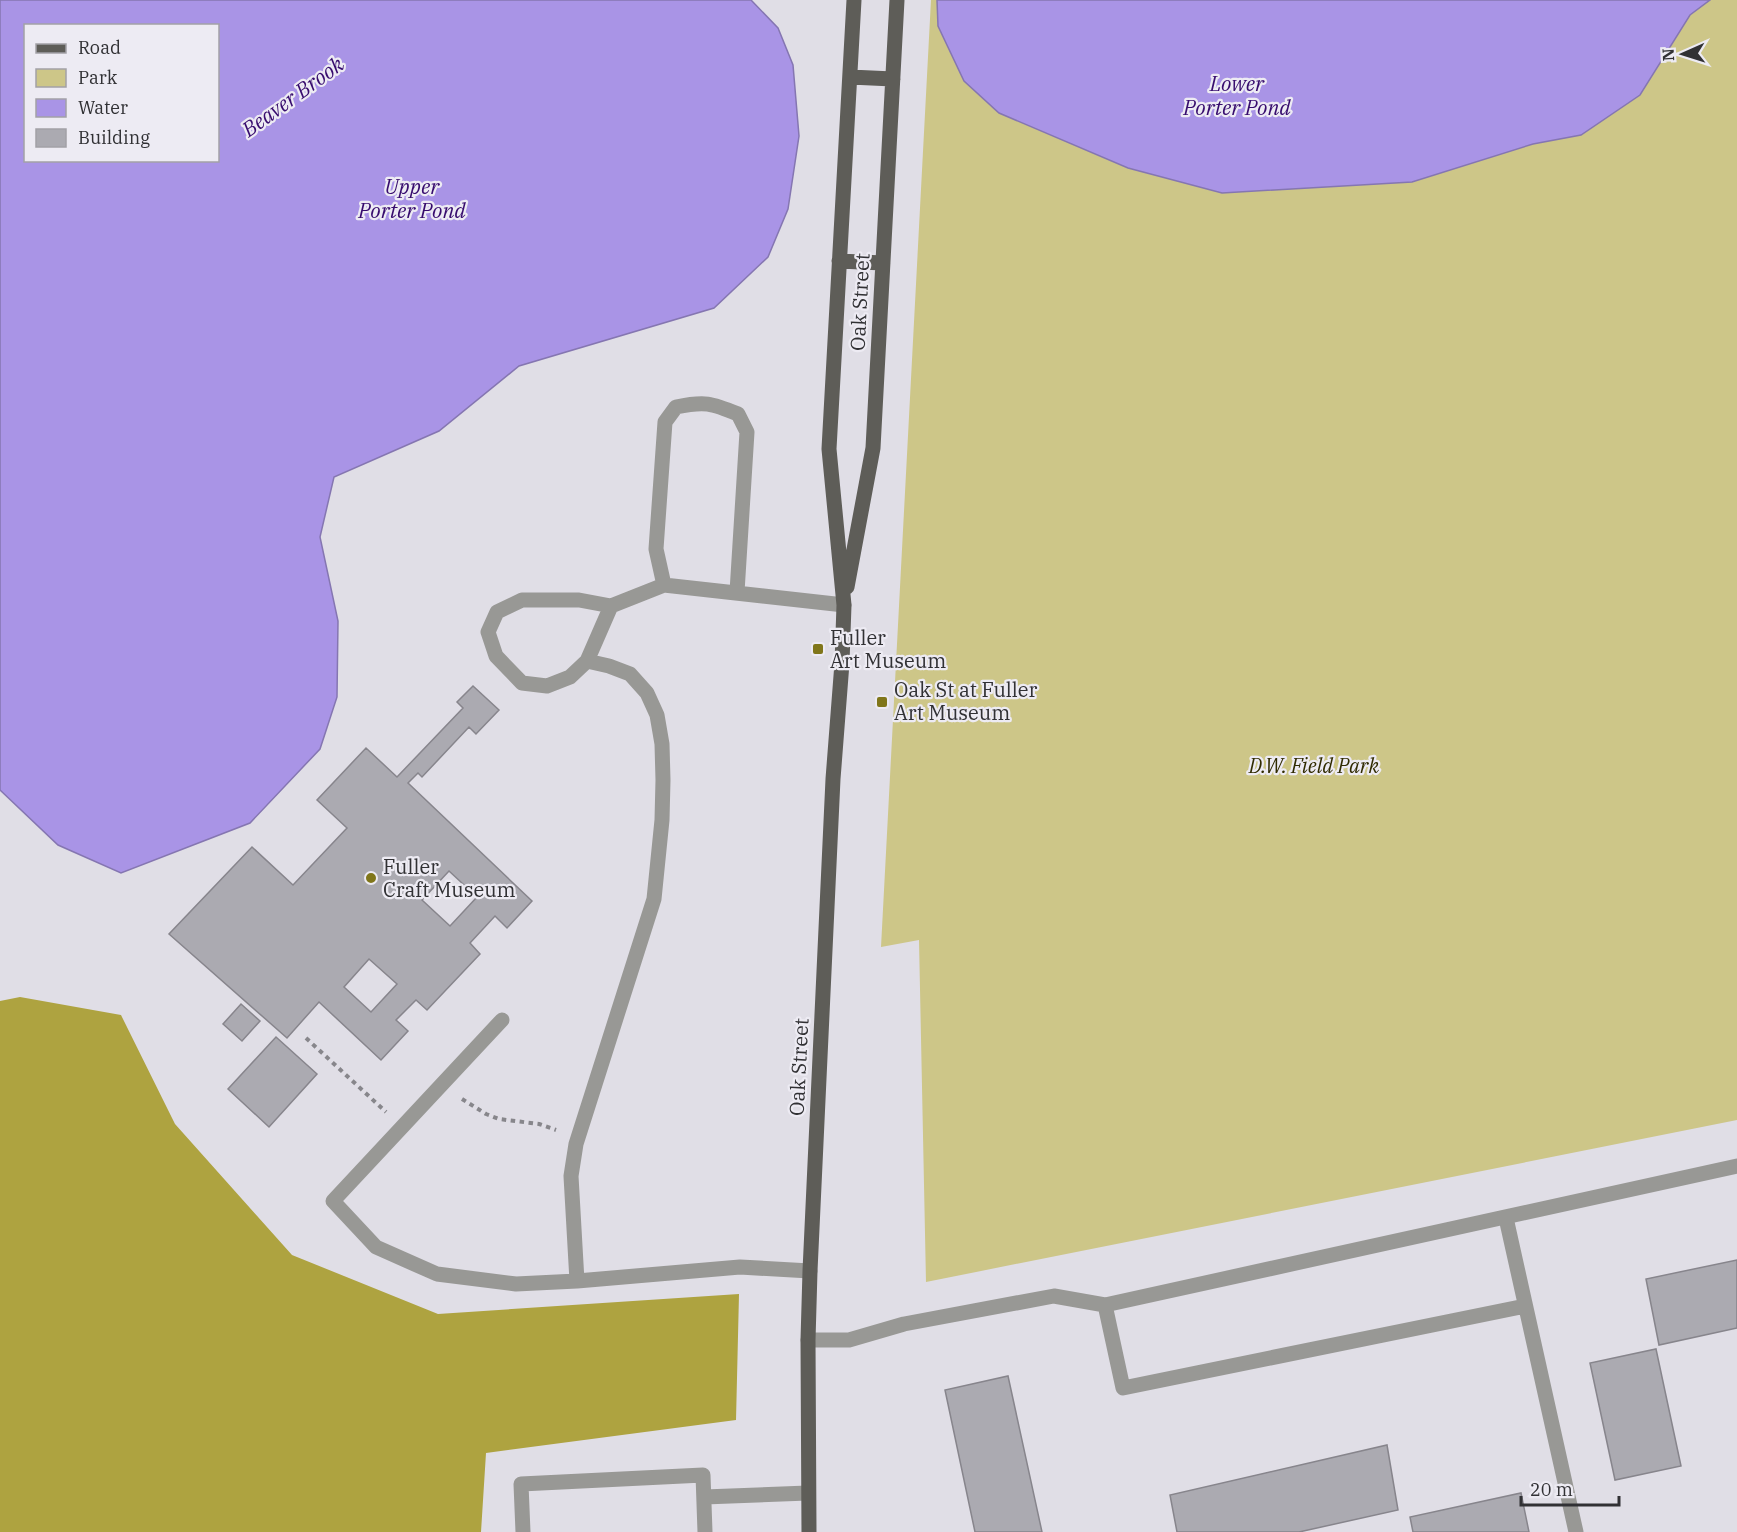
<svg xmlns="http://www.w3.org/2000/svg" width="1737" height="1532" font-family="'IBM Plex Serif',serif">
<rect width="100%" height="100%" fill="#e0dee6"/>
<!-- green -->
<path fill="#cdc688" d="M931,0h806v1120l-811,162 -7,-342 -38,7z"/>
<!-- forest -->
<path fill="#aea340" d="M20,997l101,18 54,109 117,131 146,59 301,-20 -3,126 -250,33 -5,79h-481v-531z"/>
<!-- water -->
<path fill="#a994e6" stroke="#8576b1" stroke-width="1.5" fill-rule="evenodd" d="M0,0h751l27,28 15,37 6,71 -11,73 -20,48 -54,51 -195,58 -80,65 -105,46 -14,60 18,84 -1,76 -17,52 -70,74 -129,50 -63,-28 -58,-55zM26,26h192v134h-192z
M937,0h773l-20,15 -50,80 -59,40 -48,9 -121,38 -190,11 -94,-25 -129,-55 -35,-32 -26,-55z"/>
<!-- building -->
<path fill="#abaab1" stroke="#87858c" stroke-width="1.5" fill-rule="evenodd" d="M473,686l26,24 -23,24 -7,-7 -47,50 -4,-4 -10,10 124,118 -25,27 -12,-12 -25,27 10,11 -53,56 -11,-10 -20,20 12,11 -27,29 -62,-58 -32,36 -118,-104 83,-87 41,38 54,-57 -30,-28 49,-52 31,29 66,-69 -6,-6zM449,871l28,26 -27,29 -28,-26zM369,959l28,25 -26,28 -27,-25z
M241,1004l19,17 -18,20 -19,-17z
M276,1037l41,37 -48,53 -41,-38z
M1737,1260v68l-78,17 -13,-66z
M1656,1349l25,117 -66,14 -25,-117z
M1008,1376l34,156h-67l-30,-142z
M1387,1445l11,65 -99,22h-122l-7,-37z
M1521,1493l8,39h-116l-3,-15z"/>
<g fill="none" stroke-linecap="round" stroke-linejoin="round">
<!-- path -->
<path stroke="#87868b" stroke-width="4" stroke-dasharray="4.5 4.5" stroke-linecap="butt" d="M306,1038l80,74
M462,1099l24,15 13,5 40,5 17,6"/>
<!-- minor -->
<path stroke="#989895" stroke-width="15" d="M664,585l-8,-36 9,-127 11,-15c29,-6 35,-4 62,7l9,18 -10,160
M587,661l24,-55
M502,1020l-169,181 43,46 61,27 79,10 61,-3 163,-14 70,4
M1506,1218l70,314
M577,1281l-6,-105 5,-32 78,-245 8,-79 1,-40 -1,-36 -5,-29 -10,-22 -17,-19 -21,-8 -22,-5 -17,16 -23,9 -25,-3 -26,-27 -8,-24 9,-20 25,-12h57l32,6 53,-21 180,20
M1105,1305l18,83 402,-82
M808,1340h41l55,-16 150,-28 51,9 632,-139
M704,1497l104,-4
M523,1532l-2,-48 182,-9 2,57"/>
<!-- major -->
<path stroke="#5e5d58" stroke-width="15" d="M850,77l43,2
M839,261l44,2
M847,587l26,-139 24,-448
M809,1532l-1,-192 2,-69 23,-492 9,-116 2,-58 -15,-156 25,-449"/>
</g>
<!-- markers -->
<g fill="#80761a" stroke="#edebf3" stroke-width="2">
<rect x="812" y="643" width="12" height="12" rx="3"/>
<rect x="876" y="696" width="12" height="12" rx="3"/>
<circle cx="371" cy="878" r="6"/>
</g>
<g text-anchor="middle" stroke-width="4.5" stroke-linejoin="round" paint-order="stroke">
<!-- street labels -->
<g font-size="20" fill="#313134" stroke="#edebf3">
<text transform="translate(860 302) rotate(-87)" y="7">Oak Street</text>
<text transform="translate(799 1067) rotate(-87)" y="7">Oak Street</text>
</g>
<!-- poi labels -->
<g font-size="20" fill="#313134" stroke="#edebf3" text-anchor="start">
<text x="830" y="645">Fuller<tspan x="830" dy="23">Art Museum</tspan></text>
<text x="894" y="697">Oak St at Fuller<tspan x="894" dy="23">Art Museum</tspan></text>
<text x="383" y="874">Fuller<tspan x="383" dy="23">Craft Museum</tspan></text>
</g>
<!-- park labels -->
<g font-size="20" font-style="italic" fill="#302b00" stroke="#edebf3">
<text x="1314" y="773">D.W. Field Park</text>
</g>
<!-- water labels -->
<g font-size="21" font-style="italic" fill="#370c6e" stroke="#edebf3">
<text x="1237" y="91">Lower<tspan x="1237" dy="24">Porter Pond</tspan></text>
<text transform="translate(293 97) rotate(-36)" y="7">Beaver Brook</text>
<text x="412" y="194">Upper<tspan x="412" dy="24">Porter Pond</tspan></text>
</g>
</g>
<!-- legend -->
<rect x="24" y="24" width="195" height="138" fill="#edebf3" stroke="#a2a1a7" stroke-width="1.5"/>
<rect x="36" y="44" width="30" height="9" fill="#5e5d58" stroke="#a2a1a7" stroke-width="1.5"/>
<text x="78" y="54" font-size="18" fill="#313134">Road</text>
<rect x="36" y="69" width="30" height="18" fill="#cdc688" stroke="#a2a1a7" stroke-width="1.5"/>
<text x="78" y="84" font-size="18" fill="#313134">Park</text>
<rect x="36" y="99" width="30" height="18" fill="#a994e6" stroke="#a2a1a7" stroke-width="1.5"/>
<text x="78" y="114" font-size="18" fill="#313134">Water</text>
<rect x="36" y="129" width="30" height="18" fill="#abaab1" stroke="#a2a1a7" stroke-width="1.5"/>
<text x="78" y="144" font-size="18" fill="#313134">Building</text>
<!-- north arrow -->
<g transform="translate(1683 54) rotate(267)" stroke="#edebf3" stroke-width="4.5" paint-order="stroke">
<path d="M0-4.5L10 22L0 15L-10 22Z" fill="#313134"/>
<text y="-9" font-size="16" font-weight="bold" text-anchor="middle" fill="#313134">N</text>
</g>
<!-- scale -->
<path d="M1521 1496v9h98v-9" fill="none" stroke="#313134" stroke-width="3"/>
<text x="1530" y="1496" font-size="18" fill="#313134" stroke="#edebf3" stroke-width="4.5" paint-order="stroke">20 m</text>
</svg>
